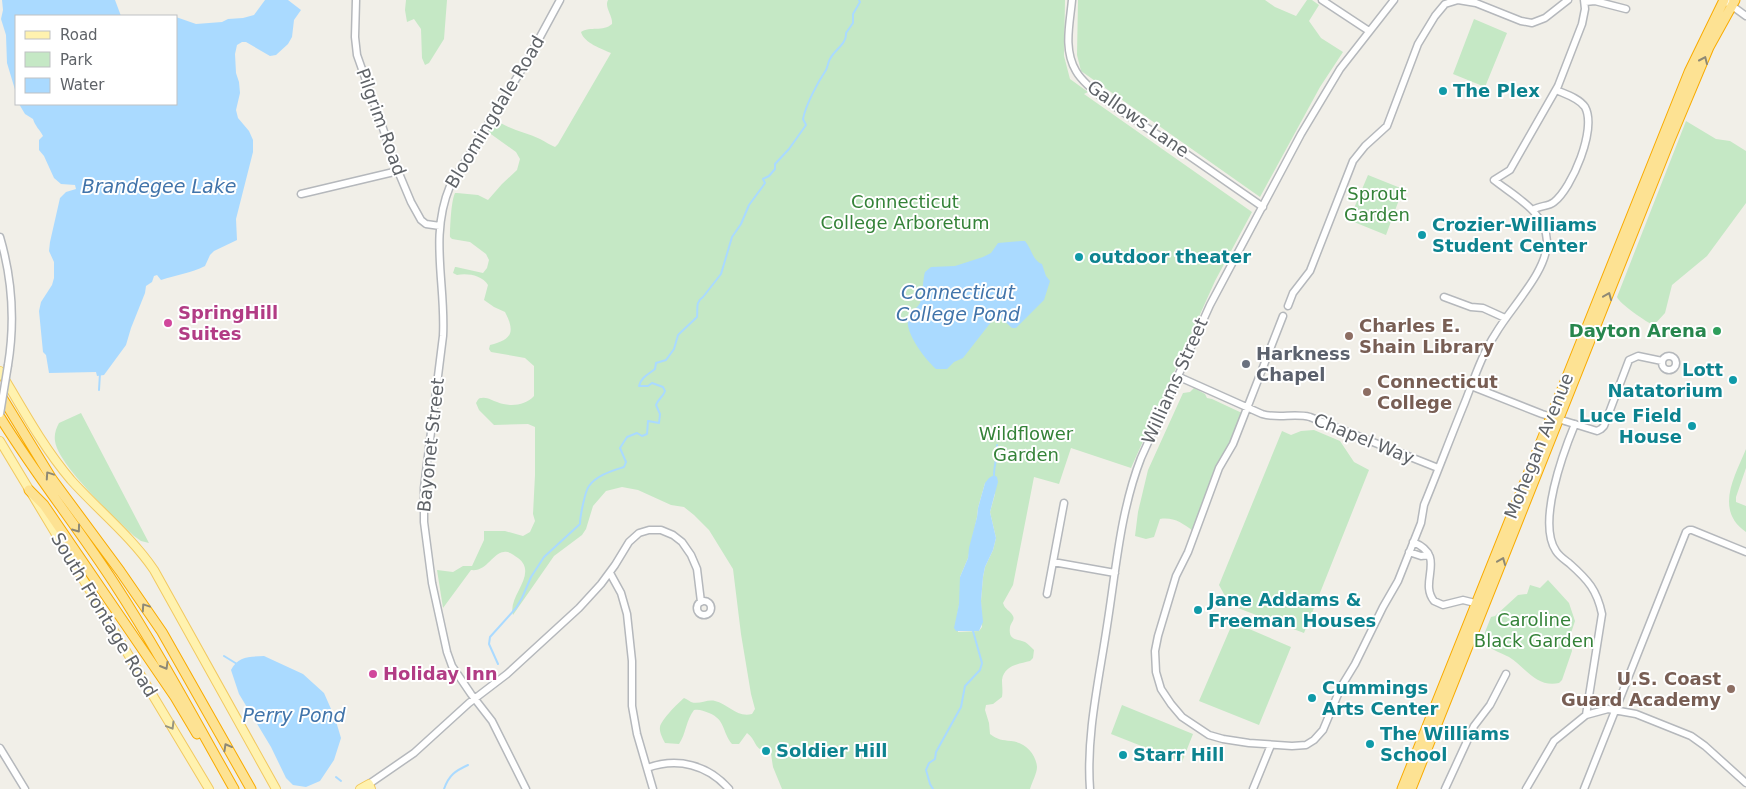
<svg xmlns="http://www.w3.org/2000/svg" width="1746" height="789" font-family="'DejaVu Sans',sans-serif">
<rect width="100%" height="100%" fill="#f1efe8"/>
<!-- green -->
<path fill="#c5e8c5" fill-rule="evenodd" d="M406,0h41l-3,39 -15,24 -4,2 -3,-7 -1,-29 -7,-10 -7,3 -2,-12z
M608,0h457l-1,56 6,23 18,13 -4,2 168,118 -37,69 -84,187 -60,-20 -12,36 -25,-7 -21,108 -10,18c2,7 7,7 10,13 2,4 -2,6 -3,11 -2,14 7,12 15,15 3,2 7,6 9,8l-1,8 -3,3c-11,3 -26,4 -28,19 0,6 1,11 0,17l-9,7 -7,1 -1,5 4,13 1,11c8,6 12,6 21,7 13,1 25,12 26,26 0,6 -5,15 -7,22h-248l-9,-22 -2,-13 -2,-3c-15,1 -12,-11 -22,-18l-8,11h-7c-10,-12 -6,-24 -23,-31 -6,-2 -9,-4 -15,-3 -8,10 -8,24 -15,34l-14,-1c-2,-4 -6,-11 -5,-16 1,-7 18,-24 24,-29 3,1 5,3 7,4 8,3 16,-3 24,-1 13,3 22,17 37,13l3,-5 -4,-15 -10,-60 -8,-65 -24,-39 -15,-15 -10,-8 -13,-2 -33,-15 -16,-3 -16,4 -13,15 -7,23 -4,6 -28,21 -41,59c-6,-19 26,-41 5,-57 -4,-3 -9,-7 -14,-6 -12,1 -17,20 -33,18l-28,38 -6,-38 16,2 10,-6h9l12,-26v-9h21l18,5 7,-4 5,-11 -2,-7 2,-39v-48l-7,-3 -34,1 -15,-15 -3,-7c2,-3 2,-5 6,-5 5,-1 11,3 15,4 12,5 28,4 37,-6v-30l-9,-8 -34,-6 -2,-3 1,-4c21,-5 26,-12 15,-33l-11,-5 -10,-7 4,-15c-6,-10 -21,-12 -31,-10l-4,-2 2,-6h1l27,6 4,-5 2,-8 -3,-6 -16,-12 -18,-3 -2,-2c0,-9 1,-36 5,-44h2l21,2 10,5 14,-16 15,-14 3,-11 -4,-7 -28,-20 8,-12c14,10 29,12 44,19 6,3 10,6 15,8l3,-3 53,-91c-9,-4 -27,-10 -30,-21 9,-6 22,0 31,-8 1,-8 -8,-17 -4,-24zM985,483l10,11 -5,18 6,26 -3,12 -8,17 -2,10 -2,24 1,26 -3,4 -21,1 -1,-16 3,-16v-23l8,-19 9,-41 1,-9z
M1078,0h187l10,7 21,9 11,-16h5l7,5 -10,16 12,17 22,14 -23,35 -60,110 -179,-126 -4,-16z
M1474,19l33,14 -22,54 -32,-13z
M1686,121l30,18 14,2 16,10v52l-39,53 -35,29 -7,28 -11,12c-7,-2 -35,-22 -37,-28z
M1368,175l35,14 -17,46 -37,-15z
M1194,388l11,6 2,4 5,1 30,14 -15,35 -10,16 -17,44 -7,23c-11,-8 -19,-14 -33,-12l-6,18 -8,2 -11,-3 3,-24 10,-42 35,-77 7,-1z
M81,413l68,130 -8,-2 -7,-5c-19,-18 -76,-71 -79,-95 -1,-7 1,-12 4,-18z
M1314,430l26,11 14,21 15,8 -65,163 -74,-28 -11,-20 63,-154 9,4 10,-4z
M1746,449v19l-10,29v5l10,4v26c-32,-22 -11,-56 0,-83z
M1548,580l21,23 6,18 -5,15 2,15 -10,29 -3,3c-22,5 -34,-16 -50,-26 -10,-5 -19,-8 -28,-15l10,-25 4,-1 23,-21 9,-1 3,-9 10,3z
M1233,622l58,25 -32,78 -60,-24z
M1122,705l71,29 -11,28 -71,-28z"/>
<!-- water -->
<path fill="#aadaff" d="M2,0h113l6,16h-105v77l-9,-30 -1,-28 -5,-16 2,-9z
M265,0h23l13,10 -7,10 -2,17 -4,7 -12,11 -6,1 -24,-14h-4l-5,3 -2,9 1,19 3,9 1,11 -4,17 2,8 11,13 4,9v12l-17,67 1,21 -23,11 -4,4 -5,11c-14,7 -29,9 -44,14l-4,-5 -3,1 -2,6 -6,4 -1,7 -14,35 -5,17 -22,30 -7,1 -1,-4 -47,1 -3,-18 -3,-3 -4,-41 2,-9 11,-17 2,-7v-16l-5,-11 1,-9 10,-44 6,-6 10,-3 -1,-4 -14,-1 -7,-6 -10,-22 -5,-6v-10l4,-4c-3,-6 -8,-10 -10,-17l-8,-5 -6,-10h157v-87l20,7 26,-2 6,-3 15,-1 11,-3z
M1021,241h4c7,8 7,19 17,23l4,12 4,5 -6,19 -28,28h-4l-12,-11h-5l-32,41 -9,4 -7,7h-11c-10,-9 -31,-35 -28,-50 2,-8 9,-10 12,-16 2,-3 3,-25 5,-31l6,-5 24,-1 28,-9 8,-4 7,-10z
M994,475l3,2 1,5 -8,30 6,26 -3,12 -8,17 -2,10 -2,24 2,21 -4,9h-23l-2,-3 5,-24 1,-27 8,-19 1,-10 8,-31 1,-9 7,-25 4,-5z
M264,656l39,18 21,19 11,25 6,20 -7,22 -14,21 -14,6 -13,-2 -7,-7 -15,-31 -32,-53 -8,-24c7,-14 18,-13 33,-14z"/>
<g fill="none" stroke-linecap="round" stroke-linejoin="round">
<!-- stream -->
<path stroke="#aadaff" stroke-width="2" d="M99,390l1,-17
M994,475c0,-10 4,-20 3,-30
M224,656l13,8
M498,664l-9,-20 1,-7 26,-29 6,-10 9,-21 13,-20 36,-33c0,-7 5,-33 9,-38 8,-11 23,-15 35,-19l2,-5 -6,-14 7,-11 10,-4 5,3 5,-2 1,-13 11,2 1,-9 -4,-9c2,-6 7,-8 9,-14l-2,-4 -11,-4 -4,3h-9c2,-9 10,-12 16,-17l1,-6 10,-3 8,-11 4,-14 19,-18c1,-8 -2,-15 6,-20l18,-23 11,-37 9,-13 8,-19 14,-19 2,-3 -2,-4 6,-3 6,-7v-5l14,-15 17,-24 -3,-6c3,-15 15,-37 23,-49 2,-4 2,-8 4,-11 5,-10 17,-15 16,-26l7,-10v-9l7,-12 -1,-2
M336,777l5,4
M444,789c5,-14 11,-18 24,-24
M933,789l-3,-5 -4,-14 3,-7 6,-4 1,-7 25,-45 4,-21 15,-16 2,-7 -9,-32"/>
<defs>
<path id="minor" d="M356,0l-1,37 2,18 41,116 13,31 10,18 5,4 14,2
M1072,0c-2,23 -9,49 4,71 13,23 69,55 93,71 31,21 62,43 94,65
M1322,0l47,31
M1724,0l22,16
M1585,2l10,-1 31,8
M301,194l97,-23
M1533,210c7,-5 15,-3 21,-8 18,-14 43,-73 31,-95 -6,-9 -20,-13 -29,-17
M0,237c12,41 15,85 8,128
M1444,297l27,10 12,1 22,10
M1288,306l5,-13 17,-22 43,-110 12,-15 22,-20 31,-82 17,-28 10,-12 13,-4 18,3 45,18 11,2 13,-5 23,-18
M1283,316l-50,128 -14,24 -31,84 -12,24 -18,60 -3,15 1,21 5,17 10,15 11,13 27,18 14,4 26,4 43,3 14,-1 8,-5 9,-10 18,-43 14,-23 28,-57 15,-26 23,-58 3,-18c14,-34 27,-69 41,-103 9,-23 17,-48 31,-69 15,-26 52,-62 51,-92 -1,-29 -33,-45 -53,-61l16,-10 48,-84 24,-62 3,-15 -1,-9
M1662 363a7 7 0 1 1 14 0a7 7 0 1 1-14 0Z
M1177,376l85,38c16,5 32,-1 48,3l128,51
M1471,386l71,28 55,17 4,-2 3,-3 25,-66 9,-4 24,5
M1575,424c-12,29 -38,99 -19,127 3,5 9,9 14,13 18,16 27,26 32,50l-16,101
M1413,542c35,14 5,39 21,59l9,4 20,-5 16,4
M1409,552l12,4 8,-1
M1053,562l11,-59
M610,573l11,20 6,21 5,47v45l5,28 16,55
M1047,594l6,-32 62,11
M697 608a7 7 0 1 1 14 0a7 7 0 1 1-14 0Z
M0,748l25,41
M647,768c31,-11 61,-3 82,21
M369,784l45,-31 55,-50 38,-29 72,-66 22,-24 14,-19 14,-23 10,-9 10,-3h12l12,5 9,7 9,13 6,14 4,33
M526,789l-34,-68 -21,-27 -19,-28 -5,-14 -15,-69 -8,-61v-34l19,-152c3,-51 -14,-100 7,-150l77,-125 33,-61
M1090,789c-4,-54 9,-109 17,-163 9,-56 13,-114 34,-168l69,-153 91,-171 39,-65 54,-69
M1253,789l18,-44
M1445,789l29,-63 16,-21 16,-31
M1526,789l28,-48 32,-26 22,-6 28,5 55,22 14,10 41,37
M1584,789l102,-257 3,-2h3l54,22"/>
<path id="major" d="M0,371c22,37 43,76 71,109 27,30 60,56 83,90l122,219
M0,441l209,348
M360,789l9,-5 2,5"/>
<path id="highway" d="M0,394l52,85 68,92 42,61 89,157
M0,417c35,57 77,109 114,166 43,66 81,137 120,206
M29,490l15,15 131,192 22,37
M1402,789l287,-717 35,-72
M1411,789l259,-649 39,-93 26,-47"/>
</defs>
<!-- minor casing -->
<use href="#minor" stroke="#b5b8bc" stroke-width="9"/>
<!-- major casing -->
<use href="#major" stroke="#f2c960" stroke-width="10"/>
<!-- highway casing -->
<use href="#highway" stroke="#f9ab00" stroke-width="11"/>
<!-- minor -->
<use href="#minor" stroke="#fff" stroke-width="6"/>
<!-- major -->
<use href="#major" stroke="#fff2af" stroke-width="8"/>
<!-- highway -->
<use href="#highway" stroke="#fde293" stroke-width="9"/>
<defs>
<path id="minor-bridge" d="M0,414l8,-49"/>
</defs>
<!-- minor-bridge casing -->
<use href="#minor-bridge" stroke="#b5b8bc" stroke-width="9" stroke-linecap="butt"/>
<!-- minor-bridge -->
<use href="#minor-bridge" stroke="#fff" stroke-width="6"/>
</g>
<!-- one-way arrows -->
<defs><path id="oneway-chevron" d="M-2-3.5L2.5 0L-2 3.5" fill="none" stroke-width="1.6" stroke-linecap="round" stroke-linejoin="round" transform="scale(1.25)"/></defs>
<g stroke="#8e8975">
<use href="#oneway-chevron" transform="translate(1704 60) rotate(-66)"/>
<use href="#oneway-chevron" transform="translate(1608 296) rotate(-68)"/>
<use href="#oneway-chevron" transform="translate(49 475) rotate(-124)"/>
<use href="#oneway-chevron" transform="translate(77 529) rotate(54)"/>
<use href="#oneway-chevron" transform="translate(1502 561) rotate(-68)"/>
<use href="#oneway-chevron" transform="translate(145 607) rotate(-124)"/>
<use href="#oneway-chevron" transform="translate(165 666) rotate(60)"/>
<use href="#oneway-chevron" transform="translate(227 747) rotate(-119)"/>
</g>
<use stroke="#979581" href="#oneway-chevron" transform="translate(171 726) rotate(59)"/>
<!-- markers -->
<g fill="#0f9aa8" stroke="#fff" stroke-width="2">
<circle cx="1443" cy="91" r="5"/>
<circle cx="1422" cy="235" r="5"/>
<circle cx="1079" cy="257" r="5"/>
<circle cx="1733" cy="380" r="5"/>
<circle cx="1692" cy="426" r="5"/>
<circle cx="1198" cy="610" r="5"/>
<circle cx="1312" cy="698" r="5"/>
<circle cx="1370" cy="744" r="5"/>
<circle cx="766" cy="751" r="5"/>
<circle cx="1123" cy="755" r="5"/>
</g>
<g fill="#d1479c" stroke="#fff" stroke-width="2">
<circle cx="168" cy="323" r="5"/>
<circle cx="373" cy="674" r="5"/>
</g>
<circle fill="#2e9e5b" stroke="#fff" stroke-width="2" cx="1717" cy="331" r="5"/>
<g fill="#8d6e63" stroke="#fff" stroke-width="2">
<circle cx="1349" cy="336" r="5"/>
<circle cx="1367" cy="392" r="5"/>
<circle cx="1731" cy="689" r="5"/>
</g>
<circle fill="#6b7280" stroke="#fff" stroke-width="2" cx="1246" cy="364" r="5"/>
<g text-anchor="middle" stroke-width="4" stroke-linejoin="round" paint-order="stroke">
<!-- culture labels -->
<g font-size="18" font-weight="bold" fill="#0d838f" stroke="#fff" text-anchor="start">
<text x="1453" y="97">The Plex</text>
<text x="1432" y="231">Crozier-Williams<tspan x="1432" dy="21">Student Center</tspan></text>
<text x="1089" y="263">outdoor theater</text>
<text x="1723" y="376" text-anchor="end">Lott<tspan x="1723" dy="21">Natatorium</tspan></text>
<text x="1682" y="422" text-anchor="end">Luce Field<tspan x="1682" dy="21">House</tspan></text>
<text x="1208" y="606">Jane Addams &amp;<tspan x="1208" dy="21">Freeman Houses</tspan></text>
<text x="1322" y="694">Cummings<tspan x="1322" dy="21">Arts Center</tspan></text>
<text x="1380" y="740">The Williams<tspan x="1380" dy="21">School</tspan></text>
<text x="776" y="757">Soldier Hill</text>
<text x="1133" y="761">Starr Hill</text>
</g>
<!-- street labels -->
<g font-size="18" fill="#5f6368" stroke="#fff">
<text transform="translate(495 112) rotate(-59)" y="6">Bloomingdale Road</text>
<text transform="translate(1138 119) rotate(35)" y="6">Gallows Lane</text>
<text transform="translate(381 122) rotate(70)" y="6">Pilgrim Road</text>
<text transform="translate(1175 381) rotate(-66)" y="6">Williams Street</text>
<text transform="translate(1364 439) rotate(22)" y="6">Chapel Way</text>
<text transform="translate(431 445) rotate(-84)" y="6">Bayonet Street</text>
<text transform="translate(1539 446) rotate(-68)" y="6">Mohegan Avenue</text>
<text transform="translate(104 615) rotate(59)" y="6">South Frontage Road</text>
</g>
<!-- park labels -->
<g font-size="18" fill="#348238" stroke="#fff">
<text x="1377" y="200">Sprout<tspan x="1377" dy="21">Garden</tspan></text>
<text x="905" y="208">Connecticut<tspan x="905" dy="21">College Arboretum</tspan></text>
<text x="1026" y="440">Wildflower<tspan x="1026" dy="21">Garden</tspan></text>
<text x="1534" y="626">Caroline<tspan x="1534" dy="21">Black Garden</tspan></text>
</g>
<!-- hotel labels -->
<g font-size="18" font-weight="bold" fill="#b23c85" stroke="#fff" text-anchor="start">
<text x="178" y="319">SpringHill<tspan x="178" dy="21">Suites</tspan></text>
<text x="383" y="680">Holiday Inn</text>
</g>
<!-- education labels -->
<g font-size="18" font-weight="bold" fill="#785e54" stroke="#fff" text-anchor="start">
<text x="1359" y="332">Charles E.<tspan x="1359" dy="21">Shain Library</tspan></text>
<text x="1377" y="388">Connecticut<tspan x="1377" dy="21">College</tspan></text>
<text x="1721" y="685" text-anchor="end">U.S. Coast<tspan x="1721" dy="21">Guard Academy</tspan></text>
</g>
<!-- leisure labels -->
<g font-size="18" font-weight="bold" fill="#27864d" stroke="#fff" text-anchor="end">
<text x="1707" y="337">Dayton Arena</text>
</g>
<!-- worship labels -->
<g font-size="18" font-weight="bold" fill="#5b616d" stroke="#fff" text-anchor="start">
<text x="1256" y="360">Harkness<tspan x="1256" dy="21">Chapel</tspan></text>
</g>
<!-- water labels -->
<g font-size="19" font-style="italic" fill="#4174aa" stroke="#fff">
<text x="159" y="193">Brandegee Lake</text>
<text x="958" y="299">Connecticut<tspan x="958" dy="22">College Pond</tspan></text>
<text x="294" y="722">Perry Pond</text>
</g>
</g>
<!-- legend -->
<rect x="15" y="15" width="162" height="90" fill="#ffffff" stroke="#bfc1c3"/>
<rect x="25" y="31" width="25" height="8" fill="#fff2af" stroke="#bfc1c3"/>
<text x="60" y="40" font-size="15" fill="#5f6368">Road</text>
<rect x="25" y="52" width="25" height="15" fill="#c5e8c5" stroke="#bfc1c3"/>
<text x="60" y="65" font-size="15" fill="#5f6368">Park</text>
<rect x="25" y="78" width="25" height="15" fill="#aadaff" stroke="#bfc1c3"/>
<text x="60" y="90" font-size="15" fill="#5f6368">Water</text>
</svg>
